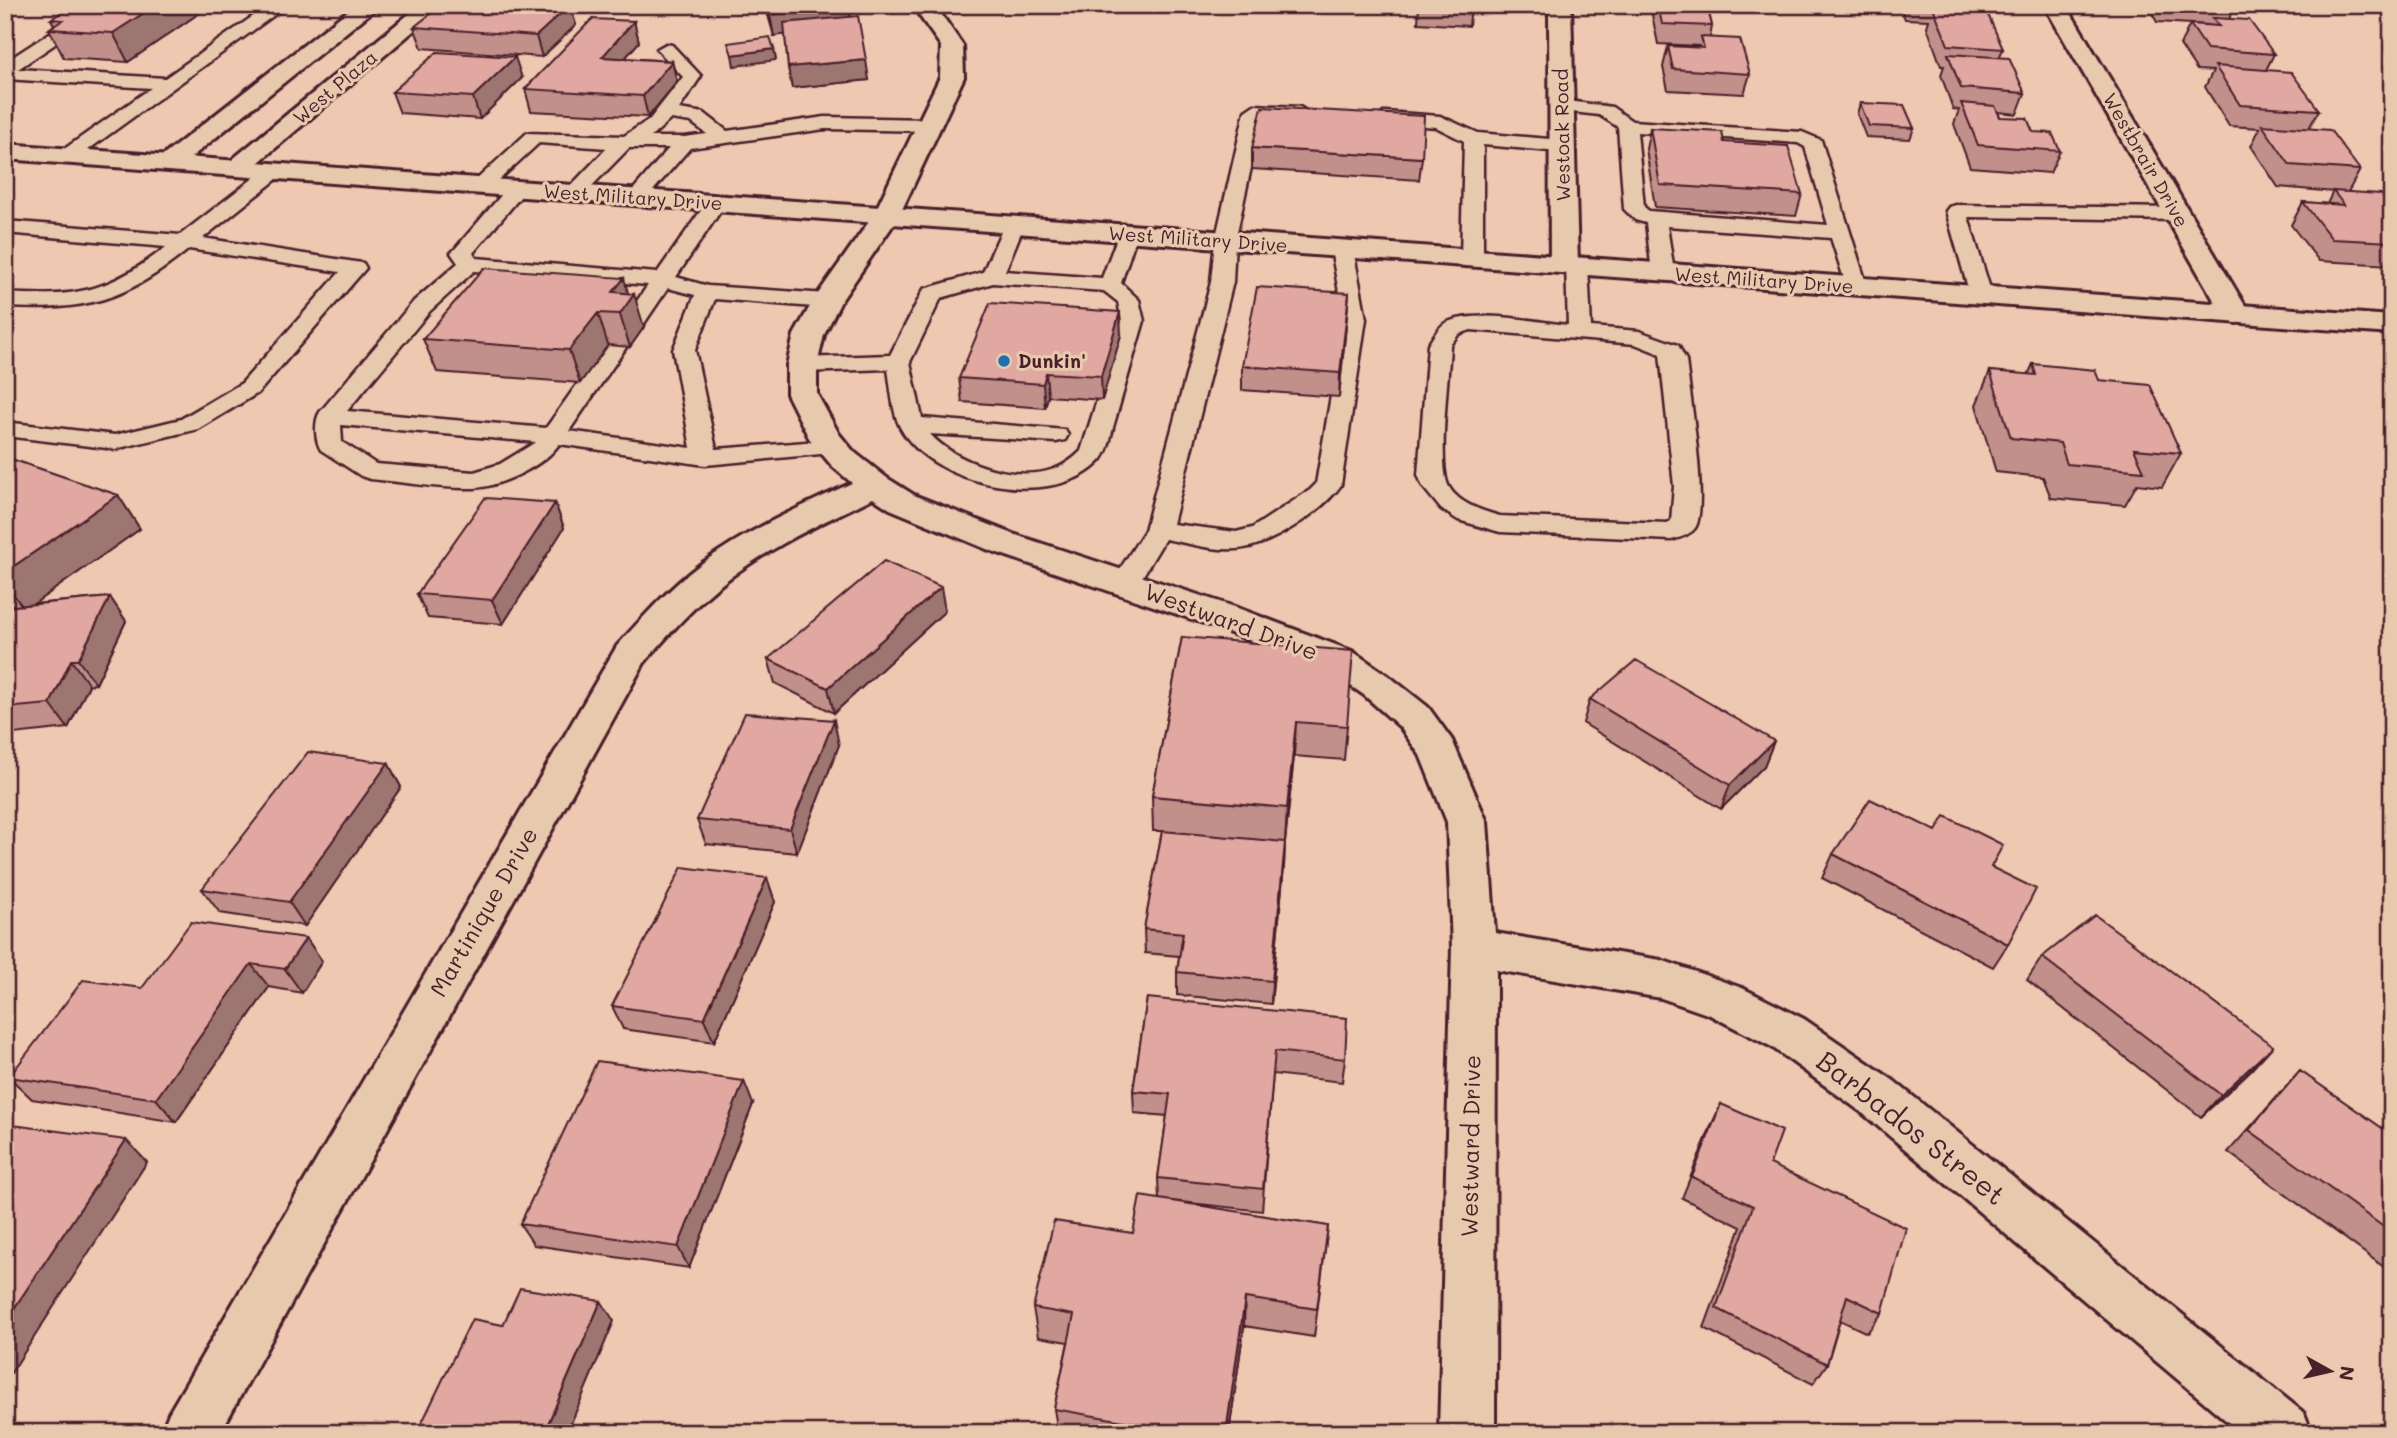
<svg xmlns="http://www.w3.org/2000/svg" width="2397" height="1438" font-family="Mali,sans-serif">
<rect width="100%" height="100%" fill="#eec8b1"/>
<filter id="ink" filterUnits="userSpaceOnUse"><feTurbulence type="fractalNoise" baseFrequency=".0143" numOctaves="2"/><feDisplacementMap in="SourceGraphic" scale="14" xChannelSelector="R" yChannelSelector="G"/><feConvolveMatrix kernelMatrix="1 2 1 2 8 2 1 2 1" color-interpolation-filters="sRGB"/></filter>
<g filter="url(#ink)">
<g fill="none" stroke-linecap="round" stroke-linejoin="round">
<defs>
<path id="service" d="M93,5h20l-95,64 147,9 104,-73h19l-214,155h-14l-3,-4 3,-4 91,-64 -146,-9v-17z
M666,44l6,1 29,31 -22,33 25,4 23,18 98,-14 105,2 9,6 -9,6 -105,-2 -135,19 -46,53h-14l-3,-4 42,-49h-40l-48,49h-14l-3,-4 43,-45 -68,-5 -51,47h-14l-3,-4 3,-4 53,-49 97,3 26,-17 33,-42 -26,-28zM671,119l20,3 16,12 -23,3h-33z
M1561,100l51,7 20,14 170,11 19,8 46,146 -3,5h-16l-17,-53 -164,-12 7,46 -3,5h-16l-3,-5 -6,-49 -11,-3 -11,-11 -6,-82 -19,-12 -45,-5 -2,-4 2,-4zM1637,132l161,11 7,4 23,78 -179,-14 -5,-4z
M1254,105l46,2 9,6 -9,6 -38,-2 -27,124 -2,41 -60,242 63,8 16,-4 58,-38 6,-6 28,-165 -13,-70 4,-4h14l4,4 13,70 -25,166c-18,26 -73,63 -105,64 -22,2 -49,-6 -71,-10l-30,50 -10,3 -10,-3 -4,-6 34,-53 66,-248 4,-41 30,-130z
M1385,112l55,4 38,17 84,7 10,6 -10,6 -79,-7v113l-3,5h-16l-3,-5 3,-117 -28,-14 -58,-5 -2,-4z
M275,165l7,2 3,4 -3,4 -79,63 152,24 8,1 3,5 -108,125 -60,36 -83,20 -110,-13v-14l110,13 66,-16 61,-36 98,-111 -151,-23c-64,52 -102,62 -184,58v-14c72,5 104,-1 161,-46l-161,-14v-12l175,14 88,-68z
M517,183l7,2 3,4 -54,64 3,5 181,15 52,-74h14l3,4 -50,74 32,9 119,8 8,2 3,5 -3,5 -8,2 -112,-9 -20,51 21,99 117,-9 9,2 3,5 -3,5 -137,13 -146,-21c-14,21 -59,43 -85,44 -34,1 -70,-6 -104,-9l-9,-3 -40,-26c-6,-9 -7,-29 -1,-38l94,-111 44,-38 -7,-10 4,-4 55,-64zM474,271l174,14 -28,41 3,5h16l29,-43 27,7 -22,55 18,98 -122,-17 58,-85 -3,-5h-16l-62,87 -199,-17 83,-100zM341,425l195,17 -36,22 -26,8 -98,-8 -34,-22z
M1956,205l222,3 7,2 3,4 -3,4 -7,2 -210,-3 24,78 -3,5h-16l-3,-5 -24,-84 3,-4z
M1014,219l7,2 3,4 -19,46 97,7 18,-48h14l3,4 -16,49 18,17 5,21c-10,34 -20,68 -30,103 -3,10 -5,26 -12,35 -46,53 -171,27 -202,-32 -8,-16 -9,-40 -12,-58l-86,3 -8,-2 -4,-5 4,-5 8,-2 88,-3 34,-66 59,-17 21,-47 3,-4zM993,283l111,8 14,11 4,19 -41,130c-8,8 -16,14 -27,18 -38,14 -98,-6 -124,-35l126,8 9,-2 3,-5 -3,-5 -143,-12 -12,-56 31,-64z
M1577,260l8,1 3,5 3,61 48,4 39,14 8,15c3,29 23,149 9,168 -5,7 -16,10 -24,12l-171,-8 -42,-12 -17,-11 -18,-22 -5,-12 10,-130c4,-6 10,-17 16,-21 27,-16 93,-2 124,1l-2,-59 3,-5zM1471,330l164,14 25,10 14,132 -3,35 -4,2 -167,-7c-18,-5 -41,-12 -51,-29 -12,-20 0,-114 1,-142l9,-11z"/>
<path id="minor" d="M355,5h25l-202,163 -9,3 -9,-3 -4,-5 4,-5z
M420,5h24l-198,168 -9,3 -9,-3 -4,-5 4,-5z
M912,5h23l28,41 1,31 -65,139 -58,85 -17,34 -7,30v29l22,40 15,18 33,26 27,17 99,39 222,73 117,44 38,26 38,30 24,33 35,82 8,111 166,27 81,28 62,31 90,62 410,332 8,20h-71l-381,-322 -88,-64 -62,-32 -49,-17 -165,-28 -1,463h-56l13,-485 -5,-126 -27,-67 -20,-28 -36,-32 -38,-26 -117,-44 -220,-75 -99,-41 -17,-11c-50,24 -101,48 -145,81 -32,24 -58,54 -84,84l-424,770h-59l8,-20 448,-767c26,-29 53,-59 84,-82 46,-34 99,-57 151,-81l-20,-17 -23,-28 -22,-44v-29l7,-30 19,-34 60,-85 67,-139 1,-31z
M1549,5h22l7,260 -4,6 -10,2 -10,-2 -4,-6z
M2044,5h22l184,309 -4,6 -10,3 -10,-3 -4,-6z"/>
<path id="secondary" d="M5,144l2387,172v18l-2387,-175z"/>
</defs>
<!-- service casing -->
<use href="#service" stroke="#4a1f2b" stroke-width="5"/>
<!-- minor casing -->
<use href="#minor" stroke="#4a1f2b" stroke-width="6"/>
<!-- secondary casing -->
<use href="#secondary" stroke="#4a1f2b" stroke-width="6"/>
<!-- service -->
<use href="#service" fill="#e7caae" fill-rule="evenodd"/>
<!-- minor -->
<use href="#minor" fill="#e7caae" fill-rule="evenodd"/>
<!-- secondary -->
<use href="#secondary" fill="#e7caae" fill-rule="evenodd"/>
</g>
<!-- wall -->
<path fill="#c1908a" stroke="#4a1f2b" stroke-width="2" d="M73,5h138l-83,57 -64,-4 -15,-29 5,-4 -3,-6z
M570,5l6,20 -34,32 -120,-9 -8,-21z
M765,5h84l2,12 18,63 -77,8 -4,-21 -3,-33 -11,2z
M1419,5h52l-2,21 -51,-3z
M1650,5h57l5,21 -2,12 40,36 -6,20 -76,-4 -5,-23 5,-21 30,2 1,-2 -41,-2z
M1899,5h83l-2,5 23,39 -4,9 26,35 -8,21 -19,-2 2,5 33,15 27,19 -10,22 -80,-6 -16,-43 5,-14 -6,-1 -12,-34 3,-9h-3l-14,-39 2,-7 -24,-1z
M2147,5h87l1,1 -6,13 45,35 -8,16 53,40 -10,18 51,42 -12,22 44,15v58l-73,-4 -28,-36 12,-23 24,2 6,-13 2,1 -57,-5 -27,-41 9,-18 -31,-2 -24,-39 8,-16 -16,-1 -17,-25 10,-21 19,1 -52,-3z
M634,21l5,21 -14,16 47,3 5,21 -29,35 -117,-6 -6,-22z
M522,78l-42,41 -80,-6 -8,-21z
M1860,103l54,25 -4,11 -44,-2 -9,-23z
M1650,128l74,14 78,52 -6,22 -141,-9 -9,-58z
M1252,148l170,10 -3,22 -167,-11z
M1349,293l-10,104 -97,-7v-24z
M628,294l16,33 -14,20 -22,-2 -28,38 -143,-11 -14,-33z
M1121,335l-19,65 -54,-4 -3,12 -83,-6 -3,-24z
M2033,364l66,16 82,73 -19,34 -25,-3 -12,21 -74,-7 -8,-21 -47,-5 -20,-67 14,-34 38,4z
M5,457l113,38 22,34 -107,75 77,-7 16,24 -30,63 -7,1 -21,43 -63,7v-128l10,-1 -10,-4z
M555,503l9,25 -61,96 -75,-6 -11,-24z
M945,611l-111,102 -59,-30 -7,-24z
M1182,637l165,89 -3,34 -50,-4 -9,86 -1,24 -13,138 -94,-9v-23l2,-16 -34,-3 -1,-24 18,-98h-9l-1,-35z
M1590,699l184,42 -10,25 -43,43 -138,-86z
M839,745l-42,108 -91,-9 -9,-24z
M388,763l13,24 -96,139 -85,-13 -18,-24z
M1833,854l175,90 -15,23 -171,-89z
M767,878l8,24 -61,140 -91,-13 -11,-23z
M306,938l16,23 -20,32 -33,-6 -93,135 -144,-23 -23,-22z
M2042,957l210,112 -51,48 -174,-137z
M1147,998l198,61 -3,23 -69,-8 -11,137 -99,-11 165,26 -14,111 -70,-11 -15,107h-171l-4,-24 14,-67 -30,-5 -5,-29 100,-75 26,-34 -1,-21 9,-62 -33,-3 -1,-22z
M2300,1071l92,64v138l-164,-121z
M753,1104l-64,164 -155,-23 -14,-21z
M1721,1104l49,60 112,149 -15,20 -27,-13 -13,44 -14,20 -109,-56 37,-101 -59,-29 29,-72z"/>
<!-- shaded-wall -->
<path fill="#9d7671" stroke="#4a1f2b" stroke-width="2" d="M156,5h55l-83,57 -15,-29z
M570,5l6,20 -34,32 -6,-21z
M1035,5h33l-32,6z
M849,6l3,20 -78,10 -4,-21z
M634,21l5,21 -31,36 -6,-21z
M774,49l2,11 -42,6 -2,-11z
M515,57l7,21 -42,41 -7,-22z
M866,60l3,20 -77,8 -4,-21z
M672,61l5,21 -29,35 -5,-21z
M624,278l6,22 4,-6 10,33 -14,20 -17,-55z
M1349,293l-2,23 -8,81 1,-24z
M1120,312l1,23 -19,65 -1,-24z
M598,313l10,32 -28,38 -11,-33z
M1046,373l2,23 -3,12 -2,-24z
M118,495l22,34 -115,81 -20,-27v-11z
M555,503l9,25 -61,96 -11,-24z
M941,587l4,24 -111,102 -6,-25z
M110,597l16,24 -30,63 -18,-24z
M71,660l18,25 -21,43 -18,-24z
M834,720l5,25 -42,108 -7,-24z
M1296,722l-2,34 -9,87 2,-35z
M1774,741l-10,25 -43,43 9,-24z
M388,763l13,24 -96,139 -16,-24z
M1285,842l-1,24 -13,138 1,-23z
M767,878l8,24 -61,140 -10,-23z
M306,938l16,23 -20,32 -17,-24z
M251,964l18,23 -93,135 -20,-23z
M2273,1046l-21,23 -51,48 20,-22z
M744,1081l9,23 -64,164 -11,-21z
M126,1140l21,22 -136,211 -6,-4v-47z
M1245,1298l-1,28 -15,107h-3z
M601,1301l13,20 -47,112h-23z"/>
<!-- building -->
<path fill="#e0a8a1" stroke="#4a1f2b" stroke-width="2" d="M73,5h83l-43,28 -64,-4 14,-9 -12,-1z
M442,5h128l-34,31 -122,-9z
M767,5h82v1l-79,9z
M1658,5h49l5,21 -50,-2z
M1933,7l53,3 17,39 -55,-4z
M858,16l8,44 -78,7 -4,-44z
M2213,18l36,2 25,34 -67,-5 -17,-25 29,2z
M592,19l42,2 -32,36 70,4 -29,35 -118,-7z
M770,37l4,12 -42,6 -4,-12z
M1701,37l39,2 10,35 -77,-5 -5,-23 36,2z
M437,52l78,5 -42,40 -81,-5z
M1948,54l61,4 16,35 -64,-5z
M2215,66l76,6 28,38 -79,-5z
M1860,103l44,2 10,23 -45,-2z
M1961,103l34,3 5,11 27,1 6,14 19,1 8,18 -82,-6z
M1262,107l162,9 -2,42 -170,-10z
M2262,125l68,5 30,40 -70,-5z
M1650,128l72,4 2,10 64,4 14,48 -142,-9z
M2333,191l48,3 11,13v35l-60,-3 -29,-37 41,3z
M484,268l140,10 -11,14 21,2 -14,20 -22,-1 -29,37 -146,-11z
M1257,287l92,6 -9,80 -98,-7z
M990,303l130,9 -19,64 -55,-3 -3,11 -84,-6z
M2033,364l62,6 4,10 51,5 31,68 -47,-4 10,22 -77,-7 -7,-21 -49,-5 -21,-67 46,4z
M5,457l113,38 -113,77z
M485,498l70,5 -63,97 -75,-6z
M884,561l57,26 -113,101 -60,-29z
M110,597l-32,63h-7l-21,44 -45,4v-101z
M1182,637l171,14 -6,75 -51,-4 -9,86 -135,-12z
M1636,660l138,81 -44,44 -140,-86z
M745,713l89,7 -44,109 -93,-9z
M308,752l80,11 -99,139 -87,-13z
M1870,799l66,32 9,-15 58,29 -12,22 45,22 -28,55 -175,-90z
M1162,831l123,11 -13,139 -95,-9 6,-39 -39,-4z
M682,867l85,11 -63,141 -92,-13z
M2095,915l178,131 -52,49 -179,-138z
M191,922l115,16 -21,31 -34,-5 -95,135 -147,-22 74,-97 59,8z
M1147,998l200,20 -2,41 -70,-8 -12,138 -105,-11 12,-84 -37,-3z
M597,1061l147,20 -66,166 -158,-23z
M2300,1071l92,64v98l-143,-103z
M1721,1104l61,27 -12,33 136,64 -24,85 -35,-17 -20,68 -111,-56 37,-102 -61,-29z
M5,1124l121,16 -121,182z
M1140,1196l188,30 -11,83 -72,-11 -19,135h-33l-139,-24 20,-94 -41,-7 21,-87 79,12z
M520,1288l81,13 -57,132h-127l55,-114 31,6z"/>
</g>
<!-- markers -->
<circle fill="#1f6fb2" stroke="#e7caae" stroke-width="2.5" cx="1004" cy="361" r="7"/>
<g text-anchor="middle" stroke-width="6" stroke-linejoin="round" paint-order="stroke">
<!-- far-street labels -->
<g font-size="19" fill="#4a1f2b" stroke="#e7caae">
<text transform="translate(335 87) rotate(-40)" y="7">West Plaza</text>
<text transform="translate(1562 135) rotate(-91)" y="7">Westoak Road</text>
<text transform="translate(2146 160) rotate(60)" y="7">Westbrair Drive</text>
<text transform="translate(633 197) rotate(4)" y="7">West Military Drive</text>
<text transform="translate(1198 239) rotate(4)" y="7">West Military Drive</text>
<text transform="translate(1764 280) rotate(4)" y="7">West Military Drive</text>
</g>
<!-- far-poi labels -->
<g font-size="19" font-weight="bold" fill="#4a1f2b" stroke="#e7caae" text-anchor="start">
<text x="1018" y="368">Dunkin'</text>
</g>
<!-- street labels -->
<g font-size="23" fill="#4a1f2b" stroke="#e7caae">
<text transform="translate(1231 622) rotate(20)" y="8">Westward Drive</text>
<text transform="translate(484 912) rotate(-60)" y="8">Martinique Drive</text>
<text transform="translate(1471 1146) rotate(-89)" y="8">Westward Drive</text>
</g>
<!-- near-street labels -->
<g font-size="28" fill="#4a1f2b" stroke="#e7caae">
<text transform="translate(1911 1128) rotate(38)" y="10">Barbados Street</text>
</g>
</g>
<!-- margin -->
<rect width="2397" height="1438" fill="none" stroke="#e7caae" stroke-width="28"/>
<rect x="14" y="14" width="2369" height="1410" fill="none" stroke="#4a1f2b" stroke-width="2.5" filter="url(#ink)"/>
<!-- north arrow -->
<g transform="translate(2330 1371) rotate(98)" stroke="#e7caae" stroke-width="5" paint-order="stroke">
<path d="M0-5L12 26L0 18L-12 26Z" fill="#4a1f2b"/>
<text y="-10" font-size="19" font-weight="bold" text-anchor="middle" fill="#4a1f2b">N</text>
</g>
</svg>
